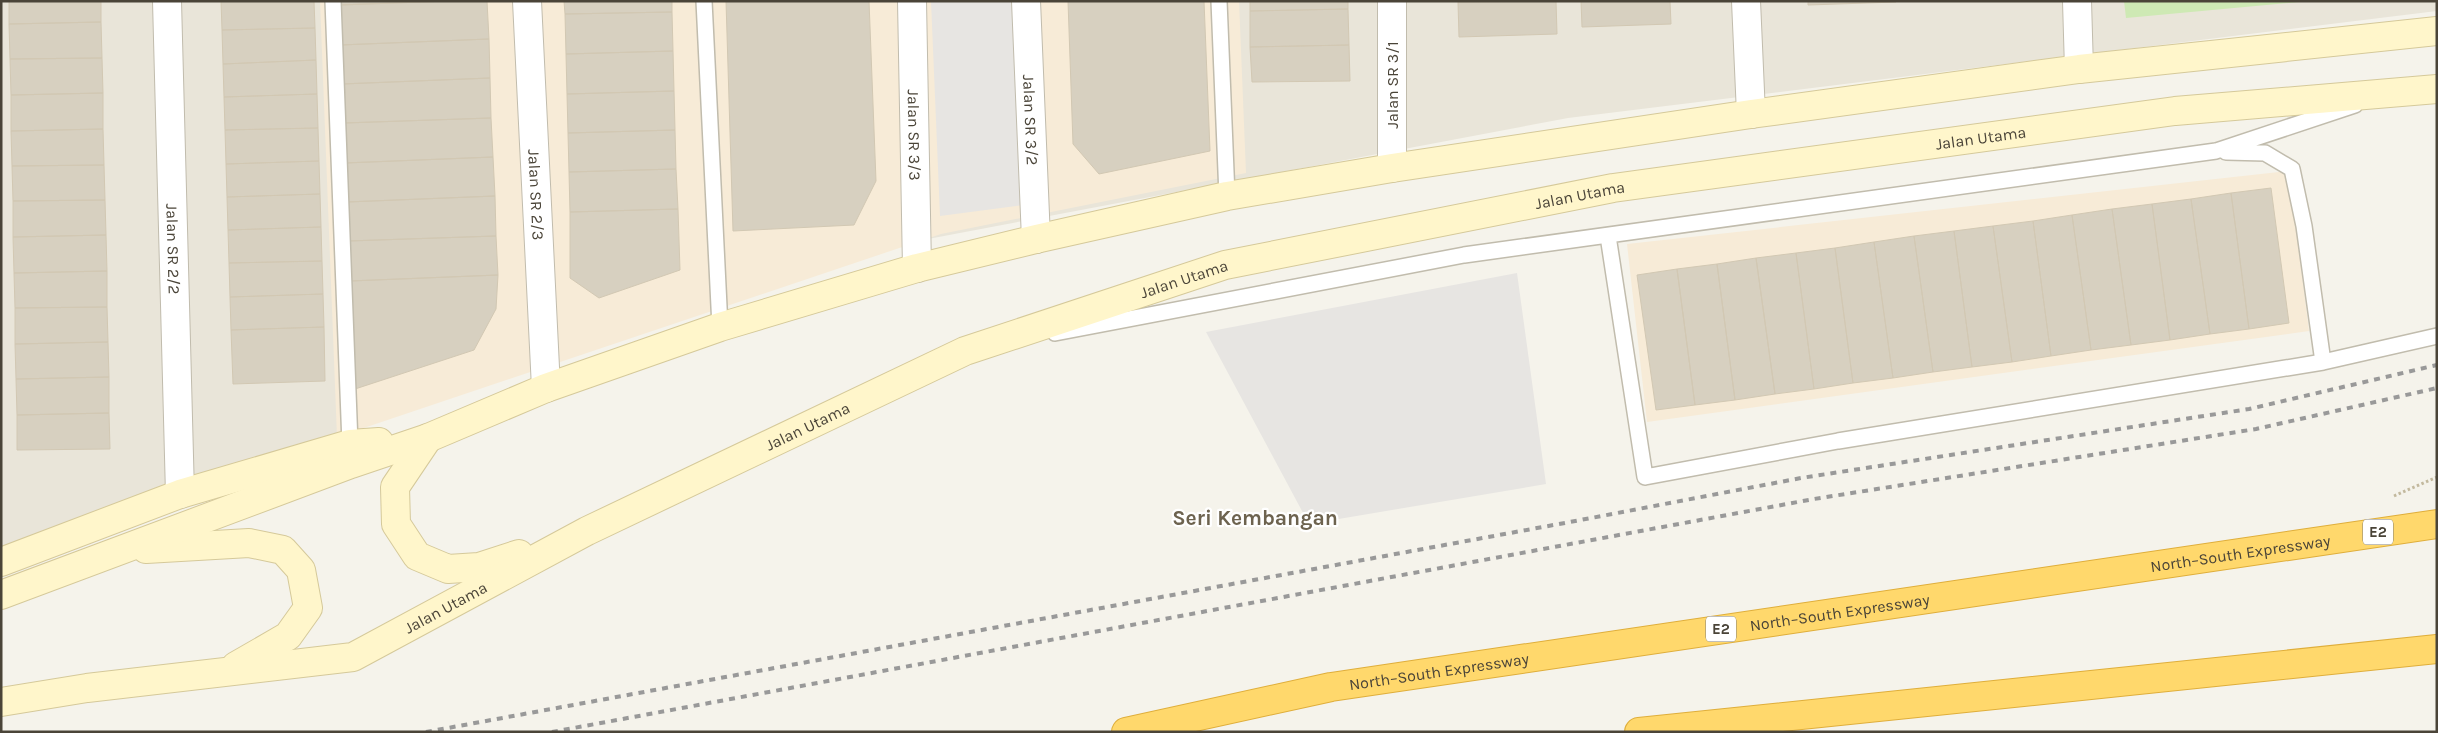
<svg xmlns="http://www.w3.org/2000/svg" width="2438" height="733" font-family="Karla,sans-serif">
<rect width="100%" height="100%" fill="#f5f3eb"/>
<!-- residential -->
<path fill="#e9e5d9" d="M1,1h2436v10l-869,107 -677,128 -148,45 -742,265z"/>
<!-- commercial -->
<path fill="#f7ebd7" d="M320,1h919l7,172 -305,61 -604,203z
M2289,171l20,160 -662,91 -20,-178z"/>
<!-- green -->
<path fill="#cee9b4" d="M2124,1h185l-183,17z"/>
<!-- parking -->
<path fill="#e7e5e2" d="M931,1h86l6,204 -83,11z
M1517,273l29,211 -237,40 -103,-192z"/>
<!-- building -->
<path fill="#d7d0c0" stroke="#d2c8b3" d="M9,1h92v21l-92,2z
M221,1h93l1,27 -93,2z
M339,1h109l-109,4z
M448,1h39l2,38 -149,6 -1,-40z
M564,1h108v11l-107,2z
M726,1h143l7,180 -22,44 -121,6z
M1068,1h136l6,150 -111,23 -26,-30z
M1250,1h98v8l-98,2z
M1556,1l1,33 -98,3 -1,-35z
M1581,1h89l1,23 -89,3z
M1808,1h88v1l-88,3z
M1348,9l1,36 -99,2v-36z
M672,12l1,39 -107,3 -1,-40z
M101,22l1,36 -92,1 -1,-35z
M315,28l1,32 -93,4 -1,-34z
M489,39l1,39 -148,6 -2,-39z
M1349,45l1,36 -98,1 -2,-35z
M673,51l1,40 -107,3 -1,-40z
M102,58l1,35 -92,2 -1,-36z
M316,60l1,34 -93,3 -1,-33z
M490,78l1,40 -147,5 -2,-39z
M674,91l1,39 -107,3 -1,-39z
M103,93v36l-92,2v-36z
M317,94l1,34 -93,2 -1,-33z
M491,118l2,39 -148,6 -1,-40z
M318,128l1,33 -93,3 -1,-34z
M103,129l1,36 -92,1 -1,-35z
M675,130l1,39 -107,3 -1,-39z
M493,157l2,39 -148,6 -2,-39z
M319,161l1,33 -93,3 -1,-33z
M104,165l1,35 -92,1 -1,-35z
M676,169l2,40 -108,3 -1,-40z
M2271,188l18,135 -40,6 -18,-136z
M2231,193l18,136 -39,5 -19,-135z
M320,194l1,33 -93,3 -1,-33z
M495,196l1,40 -148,5 -1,-39z
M2191,199l19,135 -40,6 -18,-136z
M105,200l1,35 -93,2v-36z
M2152,204l18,136 -39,5 -19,-136z
M678,209l2,61 -81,28 -29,-20v-66z
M2112,209l19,136 -40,5 -19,-135z
M2072,215l19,135 -40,6 -18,-135z
M2033,221l18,135 -39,6 -19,-136z
M1993,226l19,136 -40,5 -18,-136z
M321,227l1,34 -93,2 -1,-33z
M1954,231l18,136 -39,5 -19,-136z
M106,235l1,36 -93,2 -1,-36z
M496,236l2,39 -148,6 -2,-40z
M1914,236l19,136 -40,6 -19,-136z
M1874,242l19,136 -40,5 -18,-135z
M1835,248l18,135 -39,6 -18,-136z
M1796,253l18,136 -39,5 -19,-136z
M1756,258l19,136 -40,6 -18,-136z
M322,261l1,33 -93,3 -1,-34z
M1717,264l18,136 -40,5 -18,-136z
M1677,269l18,136 -39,5 -19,-135z
M107,271v36l-92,1 -1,-35z
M498,275l-2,34 -22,41 -122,40 -2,-109z
M323,294l1,33 -93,3 -1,-33z
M107,307l1,35 -93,2v-36z
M324,327l1,54 -92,3 -2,-54z
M108,342l1,35 -93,2 -1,-35z
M109,377v36l-92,2 -1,-36z
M109,413l1,36 -93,1v-35z"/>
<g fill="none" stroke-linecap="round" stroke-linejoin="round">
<defs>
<path id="lane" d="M333,1l17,443
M704,1l16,326
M1219,1l8,195
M1608,236l37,241 193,-36 485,-79 -19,-136 -12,-57 -27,-16 -39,-1
M1055,333l409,-78 752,-104 139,-46
M2323,362l114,-26"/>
<g id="street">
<path id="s1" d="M167,1l13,493"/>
<path id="s2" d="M527,1l19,387"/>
<path id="s3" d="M912,1l5,267"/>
<path id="s4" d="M1026,1l10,238"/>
<path d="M1392,1v167"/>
<path d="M1746,1l5,113"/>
<path d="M2077,1l2,68"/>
</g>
<g id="secondary">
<path d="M428,438l-33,49 1,37 21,32 31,13 31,-2 40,-13"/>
<path d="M146,549l103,-6 34,7 18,20 7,38 -20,28 -52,30"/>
<path d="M1,562l179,-68 170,-50 29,-2"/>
<path d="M1,595l350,-131 77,-26 118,-50 174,-61 197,-59 119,-29 191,-43 165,-28 359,-54 328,-45 358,-38"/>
<path id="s5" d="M1,702l86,-14 266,-31 234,-126 378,-180 260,-86 388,-77 562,-77 262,-22"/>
</g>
<g id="highway">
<path id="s6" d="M1126,732l205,-45 1106,-163"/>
<path d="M1639,732l798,-83"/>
</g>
</defs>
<!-- lane casing -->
<use href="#lane" stroke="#c1bcad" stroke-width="18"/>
<!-- street casing -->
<use href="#street" stroke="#c1bcad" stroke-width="30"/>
<!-- secondary casing -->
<use href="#secondary" stroke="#d5c99a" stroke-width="30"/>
<!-- highway casing -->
<use href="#highway" stroke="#dfae3b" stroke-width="30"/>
<!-- path -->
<path stroke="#c3b99e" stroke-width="3" stroke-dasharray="2.5 2.5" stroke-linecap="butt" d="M2394,496l43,-19"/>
<!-- lane -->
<use href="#lane" stroke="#fff" stroke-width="15"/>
<!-- street -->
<use href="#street" stroke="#fff" stroke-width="28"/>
<!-- secondary -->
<use href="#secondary" stroke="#fff6cb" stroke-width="28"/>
<!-- highway -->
<use href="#highway" stroke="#ffd86c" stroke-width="28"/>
<!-- rail -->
<path stroke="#999" stroke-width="4" stroke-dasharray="6 6" stroke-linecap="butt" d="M426,732l1144,-210 231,-44 448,-69 188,-44
M552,732l1262,-233 442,-70 181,-41"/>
</g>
<g text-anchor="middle" stroke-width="4.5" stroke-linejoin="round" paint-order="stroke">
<!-- shield labels -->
<g fill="#fff" stroke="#807c74" stroke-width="1">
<rect x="2363" y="519.5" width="30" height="25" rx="4"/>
<rect x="1706" y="616.5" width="30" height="25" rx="4"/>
</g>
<g font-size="15" font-weight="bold" fill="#4a4438">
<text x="2378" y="537">E2</text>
<text x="1721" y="634">E2</text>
</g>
<!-- street labels -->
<g font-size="16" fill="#4a4438" stroke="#fff">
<text transform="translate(1392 85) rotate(-90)" y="6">Jalan SR 3/1</text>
<text dy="6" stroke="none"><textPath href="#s4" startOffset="119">Jalan SR 3/2</textPath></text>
<text dy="6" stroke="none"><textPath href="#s3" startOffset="134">Jalan SR 3/3</textPath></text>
<text dy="6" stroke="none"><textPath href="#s5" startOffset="2080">Jalan Utama</textPath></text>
<text dy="6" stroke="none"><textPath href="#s2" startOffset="194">Jalan SR 2/3</textPath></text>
<text dy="6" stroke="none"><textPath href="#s5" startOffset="1675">Jalan Utama</textPath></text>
<text dy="6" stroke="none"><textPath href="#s1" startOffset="248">Jalan SR 2/2</textPath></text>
<text dy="6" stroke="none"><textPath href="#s5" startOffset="1270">Jalan Utama</textPath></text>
<text dy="6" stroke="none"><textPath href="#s5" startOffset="865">Jalan Utama</textPath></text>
<text dy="6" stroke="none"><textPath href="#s6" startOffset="1129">North–South Expressway</textPath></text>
<text dy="6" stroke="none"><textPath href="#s5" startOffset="460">Jalan Utama</textPath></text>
<text dy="6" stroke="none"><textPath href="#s6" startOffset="724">North–South Expressway</textPath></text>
<text dy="6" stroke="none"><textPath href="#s6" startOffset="319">North–South Expressway</textPath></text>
</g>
<!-- district labels -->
<g font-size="21" font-weight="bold" fill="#6d634f" stroke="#fff">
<text x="1255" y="525">Seri Kembangan</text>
</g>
</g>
<!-- border -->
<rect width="2438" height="733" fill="none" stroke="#4a4438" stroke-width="5"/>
</svg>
